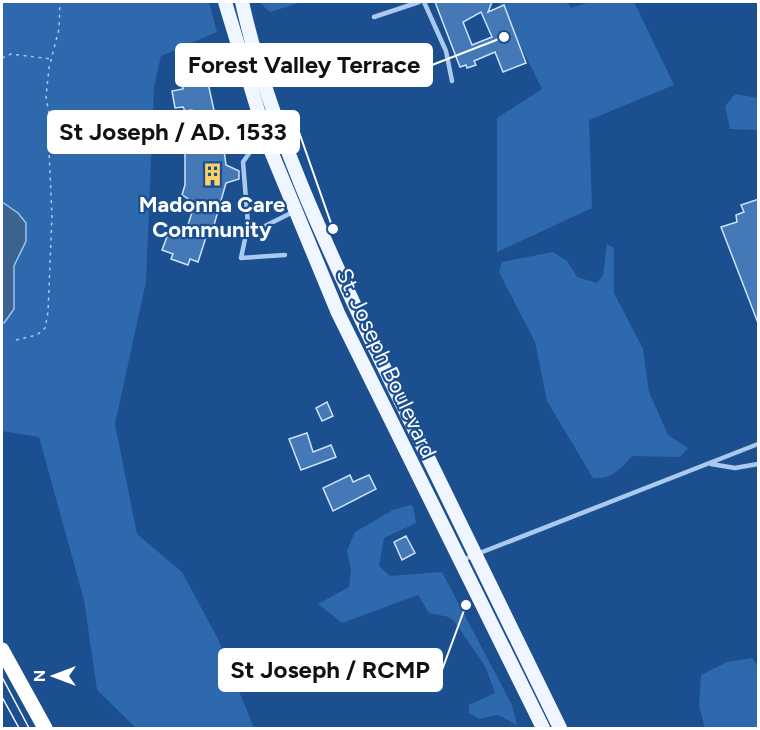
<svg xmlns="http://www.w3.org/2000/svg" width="760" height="730" font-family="Figtree,sans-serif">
<rect width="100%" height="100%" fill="#1b4f8f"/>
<!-- green -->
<path fill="#2e69ad" d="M2,2h207l8,30 -56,24 -7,31 -8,195 -31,142 22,110 45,38 36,67 36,89h-118l-39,-38 -13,-90 -45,-163 -37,-6z
M259,2h43l-32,10z
M499,2h68l4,6 19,-6h44l40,83 -85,35 3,88 -95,44v-134l45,-29z
M735,94l23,4v32l-28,-1 -5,-23z
M607,244l7,4v45l29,56 6,43 19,43 20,13 -8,9 -48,-1c-11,13 -21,24 -39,22l-46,-77 -12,-59 -36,-70 3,-10 51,-10 14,9 10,16 20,6 6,-8z
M410,505l3,1 3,17 -32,15 -5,28 11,10 52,-4 70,133 5,20 -19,-10 -19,4 -10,-6v-8l26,-12 -10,-27 -31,-45 -5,-4 -20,-4 -11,-18 -76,28 -24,-19 31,-17 2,-18 -4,-18 8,-19 38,-22z
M752,658l6,8v62h-53l-6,-22 2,-31 26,-13z"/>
<!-- water -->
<path fill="#3c6290" stroke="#9cc4f0" stroke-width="1.5" d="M2,202l16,11 8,10v18l-12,25v43l-10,14h-2z"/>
<!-- building -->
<path fill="#4478b7" stroke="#cfe3fa" stroke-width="1.5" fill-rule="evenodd" d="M435,2h57l-4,10 16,-7 22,58 -23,9 -8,-20 -21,9 2,4 -9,3 -1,-3 -6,2zM481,12l11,25 -20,8 -9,-23z
M199,79l1,6 8,-2 7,32h4l7,50 13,6v8l-13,4 -14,49 -4,-1 -10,31 -8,-3 -2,6 -17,-6 2,-5 -11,-4 6,-16 8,2 1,-5 8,3 10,-31 -13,-8 3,-10v-36l14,-8 -7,-31 -7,1 -2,-4 -8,1 -3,-17 11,-2 -1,-6z
M759,199v124h-1l-37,-96 16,-5 -1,-7 8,-3 -3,-7z
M327,402l6,14 -11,5 -6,-13z
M307,433l6,19 18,-7 5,12 -35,13 -12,-31z
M350,475l3,7 16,-7 7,14 -43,22 -10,-23z
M406,536l9,17 -13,7 -8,-18z"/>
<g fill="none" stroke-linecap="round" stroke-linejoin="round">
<!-- path -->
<path stroke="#a9c9ee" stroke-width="1.5" stroke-dasharray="3 4.5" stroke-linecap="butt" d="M2,58l9,-4 40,5
M16,340l21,-5 8,-7 3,-16 4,-96 -3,-65 3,-21 -6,-33 3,-29 10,-39 1,-27"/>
<!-- service -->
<path stroke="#a9c9ee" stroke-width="4.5" d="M424,2l22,49 6,30
M374,17l45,-15
M265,145l-15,7 -7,10 5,63 13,3 34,-17
M248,225l-7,33 44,-3
M711,464l24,4 23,-4
M462,560l296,-116"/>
<!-- primary -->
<path stroke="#f0f6ff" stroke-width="14" d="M225,2l43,142 70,169 205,415
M242,2c28,125 84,244 139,359 59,123 119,245 179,367"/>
<!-- motorway -->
<path stroke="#fff" stroke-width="15" d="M2,650l43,78"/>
<!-- tram -->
<path stroke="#fff" stroke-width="1.5" d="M2,677l27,51
M2,697l17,31"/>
</g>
<!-- icons -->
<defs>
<symbol id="building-bare" viewBox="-9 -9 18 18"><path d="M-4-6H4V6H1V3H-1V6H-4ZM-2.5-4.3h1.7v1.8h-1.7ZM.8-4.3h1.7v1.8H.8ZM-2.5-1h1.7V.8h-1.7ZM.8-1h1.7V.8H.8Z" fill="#ffd166" stroke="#1b4f8f" stroke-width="2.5" paint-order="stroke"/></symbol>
</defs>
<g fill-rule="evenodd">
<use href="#building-bare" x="196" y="158" width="33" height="33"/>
</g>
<g text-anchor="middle" stroke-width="4.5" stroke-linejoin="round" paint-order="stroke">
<!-- poi labels -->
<g font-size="22" font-weight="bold" fill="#fff" stroke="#1b4f8f">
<text x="212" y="212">Madonna Care<tspan x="212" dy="25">Community</tspan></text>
</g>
<!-- street labels -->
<g font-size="22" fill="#fff" stroke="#1b4f8f">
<text transform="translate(387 363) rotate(65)" y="8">St. Joseph Boulevard</text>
</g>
</g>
<!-- callouts -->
<path fill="none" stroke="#fff" stroke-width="2" d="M504 37L432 65M333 229L299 132M466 605L442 670"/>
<g fill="#fff" stroke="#1b4f8f" stroke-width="2">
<circle cx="504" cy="37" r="6"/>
<circle cx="333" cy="229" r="6"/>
<circle cx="466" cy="605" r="6"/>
</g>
<g fill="#fff" stroke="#fff" stroke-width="2">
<rect x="176" y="44" width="256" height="42" rx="6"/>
<rect x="48" y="111" width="251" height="42" rx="6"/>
<rect x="219" y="649" width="223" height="42" rx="6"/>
</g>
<g font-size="24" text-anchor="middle" font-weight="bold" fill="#111">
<text x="304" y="73">Forest Valley Terrace</text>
<text x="173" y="140">St Joseph / AD. 1533</text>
<text x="330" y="678">St Joseph / RCMP</text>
</g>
<!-- border -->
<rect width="760" height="730" fill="none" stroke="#ffffff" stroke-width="6"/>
<!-- north arrow -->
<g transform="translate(54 676) rotate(270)" stroke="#1b4f8f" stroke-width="4.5" paint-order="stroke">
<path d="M0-4.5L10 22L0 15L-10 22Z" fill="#ffffff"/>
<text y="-9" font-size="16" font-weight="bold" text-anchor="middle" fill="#ffffff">N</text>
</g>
</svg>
